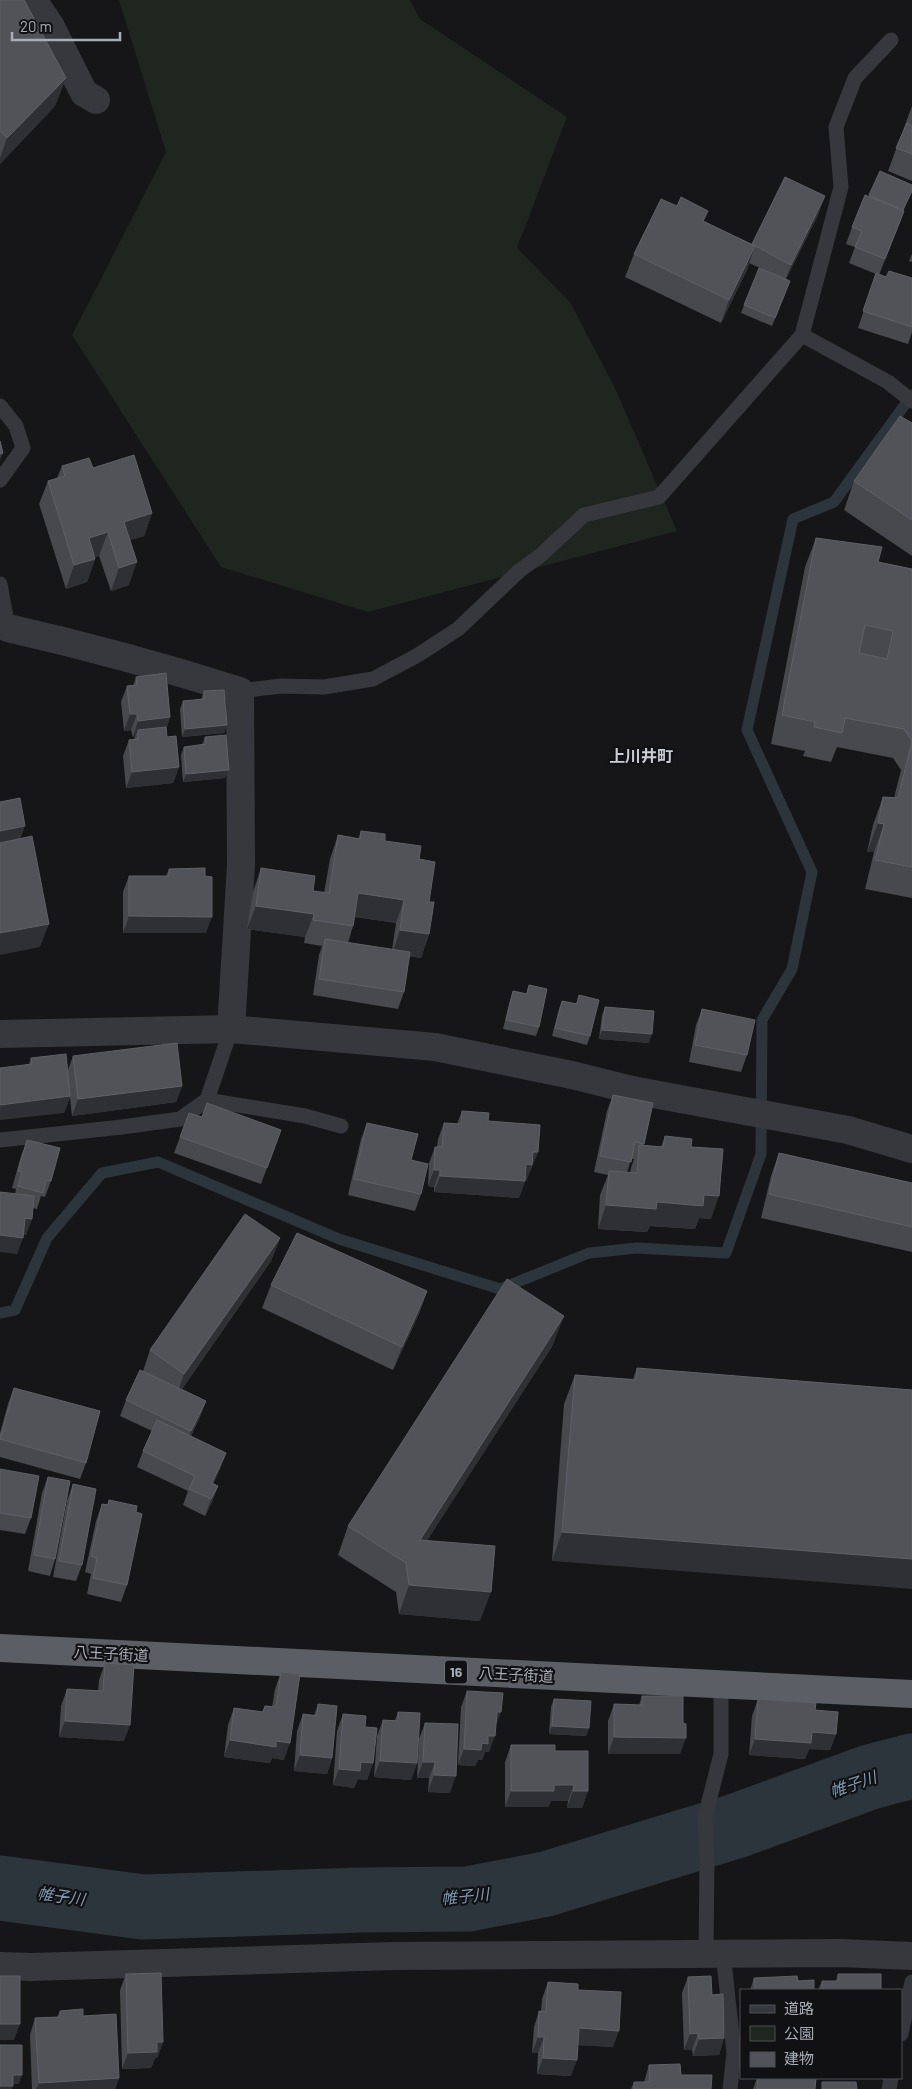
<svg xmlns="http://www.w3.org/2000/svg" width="912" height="2089" font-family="Barlow,'Noto Sans JP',sans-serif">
<rect width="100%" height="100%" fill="#161618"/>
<!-- green -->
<path fill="#1e261f" d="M119,0h291l10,19 147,98 -50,131 53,54 45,86 62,143 -309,81 -147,-45 -149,-232 94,-183z"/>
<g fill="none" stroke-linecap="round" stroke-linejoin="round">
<!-- stream -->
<path stroke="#2c353c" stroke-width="11" d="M0,1313l15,-3 32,-72 55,-65 56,-11 181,77 161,50 89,-36 48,-5 89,5 35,-99 1,-134 30,-51 20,-97 -65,-142 46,-211 41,-17 78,-107"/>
<!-- river -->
<path stroke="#2c353c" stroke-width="65" d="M0,1888l143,19 218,-7 107,-1 78,-15 190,-58 134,-49 42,-11"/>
<!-- service -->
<path stroke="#37383d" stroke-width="15" d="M802,335l86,47 24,19
M0,406l16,20 7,22 -23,32
M0,584l8,44 -7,3
M240,691l41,-5 43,1 49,-8 45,-24 40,-26 61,-58 22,-16 43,-40 75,-18 143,-162 39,-148 -5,-60 19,-49 36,-38
M207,1100l98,16 36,10
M0,1140l122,-13 58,-8 27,-19 24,-71
M723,1953l11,100 -4,36
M706,1954l1,-95 -2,-42 16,-63v-69
M901,2034l11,-52
M889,2089l2,-11"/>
<!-- minor -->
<path stroke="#37383d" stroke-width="28" d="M33,0l17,25 34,68 12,7
M8,628c79,18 156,39 232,63l1,174 -10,164"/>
<!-- tertiary -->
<path stroke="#37383d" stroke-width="28" d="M0,1034l231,-5 204,18 137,28 60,15 216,40 64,19
M0,1966l31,1 362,-11 447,-3 72,3"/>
<!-- trunk -->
<path stroke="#5b5e65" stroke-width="28" d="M0,1648l912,46"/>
</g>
<!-- wall -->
<path fill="#47494d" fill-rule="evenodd" d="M0,0l66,78 -11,28 -55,58z
M912,106v75l-24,-10z
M880,171l24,40 -6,16 -19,48 7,2 26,1v54l-4,12 -50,-16 18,-54 -27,-11 6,-16 -9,-3 6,-17 17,-31z
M819,213l-33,66 1,10 -15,37 -31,-13 3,-8 18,-36 -13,-6 -2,7 -26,53 -96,-46 9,-23 70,-32 48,22z
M912,254v8l-3,-1z
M912,423v133l-68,-46 10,-29z
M62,466l31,2 59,45 -8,23 -14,4 -1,45 -18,6 -12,-35 -4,1v2l-8,23 -21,7 -27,-85 9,-23 9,-3z
M816,538l62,24 34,7v329l-47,-9 9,-37h-7l6,-27 10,-28 11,1 7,-28 -8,-12 -56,-11 -6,15 -28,-6 2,-5 -34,-7 34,-177z
M136,677l34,40 -4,13 1,7 12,30 -6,16 -47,5 -3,-32 6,-16 5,-1 1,-2h-2l-2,-7 -7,1 -3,-29 6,-16h6z
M204,691l23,34 -3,8 -42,4 -2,-28 3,-8 18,-1z
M205,737l20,41 -42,4 -2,-27 3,-8 18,-2z
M361,831l24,10 34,18 10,43v32l-8,24 -12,-2 -5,36 -6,17 -85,-14 6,-40 3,-9 -18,-3 1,-6 -58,-8 6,-37 8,-24 52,23 11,2 6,-34 8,-24 20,4zM355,917l41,6 -4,27 -44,-7 5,-17z
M169,869l36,7 1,57h-83v-41l6,-16h37z
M529,985l10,42 -3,9 -33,-7 7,-29 3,-9 13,3z
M579,995l11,41 -3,9 -35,-9 7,-27 3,-8 14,3z
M605,1007l44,36 -50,-4 3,-24z
M702,1009l45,46 -6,17 -52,-10 7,-37z
M73,1056l109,30 -6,16 -104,14 -2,-19 -6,16 -35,-49 2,-6 37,12z
M613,1095l31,49 -1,1 18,2 4,-11 26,11 20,72 -12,-1 -4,11 -45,-3 -3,6 -49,-3 2,-34 8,-20 -14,-3 13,-61zM631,1159h3l-3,9 -1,5h-3z
M462,1111l26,10 50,31 -12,29h-1l-6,17 -85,-6v-5l-6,-1 1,-23 6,-16h2l1,-8 6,-16 13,1z
M189,1113l13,4 79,13 -20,54 -87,-31z
M367,1123l44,37 10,34 -6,17 -67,-16 13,-56z
M27,1140l24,41 -6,16 -4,-1 -4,13 -4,-1 -7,27h-3l-6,19 -2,-60 1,-5 -4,-1 9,-32z
M779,1153l133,30v69l-151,-34 10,-42z
M280,1238l-9,23 -89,128 24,12 -6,16 -9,19 35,17 -6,16 -7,15 5,2 -6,16 -7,14 -22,-11 5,-14 -51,-24 6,-16 9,-20 -32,-15 6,-16 17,-29 7,-21z
M271,1285l156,6 -8,23 -26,56 -131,-62z
M553,1345l-126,195 53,81 -81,-7 -3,-22 -58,-37 10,-29z
M637,1368l275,22 -360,171 12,-157 11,-29 58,4z
M14,1388l72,75 -6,16 -80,-22v-24l8,-29z
M0,1469l31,49 -6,16 -25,-4z
M48,1477l7,82 -5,17 -22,-5 14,-78z
M73,1484l9,81 -6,16 -23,-4 14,-76z
M109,1500l27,12 -9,73 -6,17 -34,-8 4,-20 -6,-2 11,-51 6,-17 5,1z
M105,1663l19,78 -65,-4 2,-31 6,-17 31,2 1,-11z
M281,1672l3,88 -12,-2 -2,5 -46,-6 4,-32 6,-17 28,4 3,-6 7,1 3,-18z
M467,1691l29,37 -7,24h-4l-3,8h-4l-3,6 -17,-1 3,-58z
M642,1696l38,58h-72v-33l6,-17 25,1z
M554,1699l35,29 -3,8 -37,-2 2,-27z
M758,1699l57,11 21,24 -6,16 -21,-1 -4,10 -56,-4 3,-39z
M318,1704l14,54 -5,16 -33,-3 3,-40 6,-17 11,1z
M398,1712l19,51 -6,17 -37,-3 3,-41 6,-16h12z
M343,1714l22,13 8,36 -6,17 -9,-1 -4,9 -21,-3 4,-54z
M425,1723l25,70 -22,-1 1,-14h-12l2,-39z
M511,1745l44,6 33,40 -6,17h-15l1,-7h-17l-3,6h-43v-45z
M126,1974l37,68 -6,16h-2l-4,10 -29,1 -2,-79z
M838,1974l43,16h-63l4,-9h14z
M688,1977l24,18 12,43 -5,17 -26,1 -1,-6h-8l-2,-57z
M754,1978l44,3 16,9h-64z
M548,1982l30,8 35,57 -35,-2 -7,31 -34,-2 1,-21h-6l2,-26 5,-16h2l1,-12z
M60,2011l23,5 36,62 -4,11h-83l-2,-54 5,-17 22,-1z
M649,2065l32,10 30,14h-80l3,-7h10z
M757,2078h59l-1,11h-62z"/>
<!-- shaded-wall -->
<path fill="#2f3033" d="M66,78l-11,28 -55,58v-6l7,-20z
M825,196l-6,17 -34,68 6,-16z
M904,211l-6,16 -19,48 6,-16z
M755,246l-8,24 -26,53 8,-23z
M3,453l-3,8v-7z
M152,513l-8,23 -28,9 8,-23z
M108,532l-9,24 -18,6 8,-24z
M95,559l-8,23 -21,7 8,-24z
M137,562l-8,23 -18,6 8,-23z
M130,714h7l-6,16 -7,1z
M170,717l-5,17 -27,-4 -3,7h-2l5,-16z
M227,725l-3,8 -42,4 3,-8z
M179,767l-6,16 -47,5 6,-16z
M229,770l-4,8 -42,4 3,-8z
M878,823l6,1 -10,28h-7z
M25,826l-6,17 -19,3v-15z
M358,893l46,7 -8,23 -46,-7z
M256,906l58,8 -9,23 -58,-8z
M129,916l83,1 -6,16h-83z
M49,924l-9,23 -40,8v-22z
M400,930l29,4 -8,24 -29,-4z
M602,1030l50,4 -3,9 -50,-4z
M182,1086l-6,16 -104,14 6,-17z
M70,1096l-6,17 -64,7v-15z
M533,1152h5l-12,29h-6l6,-17z
M434,1170h6l-6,17 -6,-1z
M440,1176l85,5 -6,17 -85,-6z
M704,1195l15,1 -8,23 -12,-1 -4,11 -45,-3 -3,6 -49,-3 8,-24 51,-3z
M25,1218l7,1 -6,16h-7z
M0,1235l23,3 -6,16 -17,-2z
M280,1238l-9,23 -95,136 8,-23z
M427,1291l-8,23 -26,56 9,-23z
M564,1316l-11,29 -144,224 11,-29z
M206,1401l-6,16 -15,30 6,-16z
M226,1453l-6,16 -14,31 6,-17z
M218,1486l-6,16 -7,14 6,-17z
M562,1532l350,27v30l-360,-28z
M409,1585l82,7 -11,29 -81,-7z
M497,1712h4l-6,16z
M65,1721l65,4 -6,16 -65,-4z
M552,1726l37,2 -3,8 -37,-2z
M812,1732l24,2 -6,16 -21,-1 -4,10 -56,-4 6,-16z
M488,1736h7l-6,16h-4l-3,8h-4l-3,6 -17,-1 6,-16 18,-6z
M614,1737l72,1 -6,16h-72z
M230,1740l46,1 14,2 -6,17 -12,-2 -2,5 -46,-6z
M300,1755l32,3 -5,16 -33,-3z
M380,1761l37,2 -6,17 -37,-3z
M361,1762l12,1 -6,17 -9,-1 -4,9 -21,-3 6,-16z
M423,1762h12l-6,16h-12z
M434,1775l22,1 -6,17 -22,-1z
M554,1785h20l-6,16h-17l-3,6h-43l6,-16z
M573,1791h15l-6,17h-15z
M0,2024h20l-6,16h-14z
M579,2028l40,3 -6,16 -40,-2z
M698,2033l-6,17h-8l6,-16z
M538,2037h6l-6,16h-6z
M724,2038l-5,17 -26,1 6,-17z
M157,2042h6l-6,16h-2l-4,10 -29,1 6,-16z
M543,2058l34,2 -6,16 -34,-2z
M13,2075h9l-3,9h-9z
M119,2078l-4,11h-79l3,-6z
M0,2086h13l-1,3h-12z"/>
<!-- building -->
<path fill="#525359" stroke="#5f6168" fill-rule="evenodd" d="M0,0h24l42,78 -59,60 -7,-7z
M907,123l5,3v28l-16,-6z
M880,171l32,14v6l-9,19 -34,-15z
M785,177l40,19 -34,69 -39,-21z
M865,195l39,16 -19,48 -30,-12 7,-16 -10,-4z
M681,197l27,14 -5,10 52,25 -26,54 -95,-46 27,-55 16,7z
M759,268l31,13 -15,37 -31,-13z
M889,271l23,7v49l-49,-16 13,-38 10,4z
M900,416l12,7v97l-58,-39z
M0,441l3,12 -3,1z
M134,455l18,58 -28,9 13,40 -18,6 -11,-36 -19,6 6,21 -21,6 -26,-84 17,-5 -3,-10 27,-8 4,10z
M816,538l66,9 -4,15 34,7v298l-37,-7 9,-36 -6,-1 5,-26 15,1 14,-57 -8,-12 -59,-11 -3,15 -28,-6 1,-5 -33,-7zM865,625l28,6 -6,28 -28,-6z
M166,673l4,44 -32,4 -1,-7h-7l-3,-28 10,-1 -1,-8z
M224,690l3,35 -42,4 -2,-28 21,-2v-8z
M166,727l1,10 9,-1 3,31 -47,5 -3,-32 9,-1v-9z
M226,735l3,35 -43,4 -2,-27 22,-3 -1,-7z
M20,798l5,28 -25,5v-29z
M361,831l24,3v7l36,5 -2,13 16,3 -6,40h5l-5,32 -29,-4 4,-30 -46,-7 -5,33 -40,-6 1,-6 -58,-8 5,-38 54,8 -2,15 16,2 9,-58 22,4z
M32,836l17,88 -49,9v-90z
M205,868v8l7,1v40l-83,-1v-40h40v-7z
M325,939l85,13 -6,40 -85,-13z
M529,985l18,4 -8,38 -33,-7 7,-29 14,3z
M579,995l20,5 -9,36 -35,-8 7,-27 15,3z
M605,1007l49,4 -2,23 -50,-4z
M702,1009l53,11 -8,35 -52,-10z
M177,1043l5,43 -104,13 -5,-43z
M66,1054l4,42 -70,9v-37l32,-4 -1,-6z
M613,1095l40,8 -9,41 -9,-2 -4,20 -31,-6z
M207,1103l74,27 -14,38 -87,-31 9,-24 13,4z
M462,1111l27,2 -1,8 52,4 -2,27h-5l-1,13 -6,-1 -1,17 -85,-5v-6h-6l1,-23h7l2,-24 17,1z
M367,1123l51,11 -7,26 17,4 -7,30 -67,-15z
M665,1136l27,3 -1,8 32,2 -4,47 -15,-1 -1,11 -46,-4 -1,7 -50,-4 3,-34 28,2 2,-28 24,2z
M27,1140l33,8 -9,33 -5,-1 -3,13 -25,-7 4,-14 -4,-1z
M779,1153l133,30v44l-143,-33z
M0,1192l34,4 -2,23 -7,-1 -2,20 -23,-3z
M245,1214l35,24 -96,136 -34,-24z
M297,1233l130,58 -25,56 -131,-62z
M507,1279l57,37 -144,224 75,6 -4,46 -82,-7 -3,-22 -58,-37z
M637,1368l275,22v169l-350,-27 13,-157 61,5z
M140,1370l66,31 -15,30 -65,-31z
M14,1388l86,23 -14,52 -86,-24z
M157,1420l69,33 -14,30 6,3 -7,13 -22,-10 6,-13 -52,-25z
M0,1469l39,7 -8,42 -31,-5z
M48,1477l22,4 -15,78 -21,-4z
M73,1484l23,5 -14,76 -23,-4z
M109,1500l28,6 -1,6 6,2 -15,71 -34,-7 4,-20 -6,-2 11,-52 6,1z
M105,1663l29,2 -4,60 -65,-4 2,-32 36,2z
M281,1672l19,2 -10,69 -14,-2v6l-46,-7 4,-32 29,4 2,-6 11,1z
M467,1691l36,2 -2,19h-4l-2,24h-7v8l-6,-1 -1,7 -17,-1z
M642,1696h41v27l3,1v14l-72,-1v-33l28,1z
M554,1699l37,2 -2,27 -37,-2z
M758,1699l58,4 -1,7 23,2 -2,22 -24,-2 -1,11 -56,-4z
M318,1704l19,2 -5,52 -32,-3 3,-41 14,2z
M398,1712l22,1 -3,50 -37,-2 3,-41 15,1z
M343,1714l23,2 -1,11 12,1 -4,35 -12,-1 -1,9 -21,-2z
M425,1723l33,1 -2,52 -22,-1 1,-13h-12z
M511,1745h44v6h33v40h-15l1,-6h-20v6h-43z
M161,1973l2,69h-6v10l-29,1 -2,-79z
M838,1974h43v16h-59v-9h16z
M0,1976h20v48h-20z
M711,1976l1,19 11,-1 1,44 -25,1 -1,-6 -8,1 -2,-57z
M797,1976l1,5 16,-1v10h-59l-1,-12z
M548,1982l30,2v6l43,2 -2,39 -40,-3 -2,32 -34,-2 1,-21h-6l1,-26 7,1z
M83,2009v7l33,-2 3,64 -80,5 -4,-65 25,-1v-6z
M0,2045h22v30h-9v11h-13z
M680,2064l1,11h31l-1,14h-77v-7h16l-1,-17z
M758,2078h58l-1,11h-58z
M822,2082h34l1,7h-35z"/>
<g text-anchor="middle" stroke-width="4.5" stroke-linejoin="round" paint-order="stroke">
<!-- shield labels -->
<rect fill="#111113" stroke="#7b7e86" stroke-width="1" x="445" y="1660.5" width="22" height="23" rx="4"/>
<g font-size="14" font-weight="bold" fill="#a8adb8">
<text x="456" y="1677">16</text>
</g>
<!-- street labels -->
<g font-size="15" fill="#a8adb8" stroke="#111113">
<text transform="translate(111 1654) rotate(3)" y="5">八王子街道</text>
<text transform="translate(516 1675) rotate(3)" y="5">八王子街道</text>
</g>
<!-- neighbourhood labels -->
<g font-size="16" font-weight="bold" fill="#c9ccd4" stroke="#111113">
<text x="641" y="762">上川井町</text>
</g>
<!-- water labels -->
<g font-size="16" font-style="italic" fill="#7f9bb3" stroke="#111113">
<text transform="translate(853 1784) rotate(-19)" y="6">帷子川</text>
<text transform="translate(61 1896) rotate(8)" y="6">帷子川</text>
<text transform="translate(465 1896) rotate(-6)" y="6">帷子川</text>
</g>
</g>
<!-- legend -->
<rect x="740" y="1989" width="162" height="90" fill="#111113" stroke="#4d4f55"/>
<rect x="750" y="2005" width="25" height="8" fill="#37383d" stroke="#4d4f55"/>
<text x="784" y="2014" font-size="15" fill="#a8adb8">道路</text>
<rect x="750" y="2026" width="25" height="15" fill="#1e261f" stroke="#4d4f55"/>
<text x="784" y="2039" font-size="15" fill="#a8adb8">公園</text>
<rect x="750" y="2052" width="25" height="15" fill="#525359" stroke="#4d4f55"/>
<text x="784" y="2064" font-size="15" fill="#a8adb8">建物</text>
<!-- scale -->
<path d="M12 32v8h108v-8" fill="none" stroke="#a8adb8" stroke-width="2.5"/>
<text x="20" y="32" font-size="15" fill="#a8adb8" stroke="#111113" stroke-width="4" paint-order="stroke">20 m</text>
</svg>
